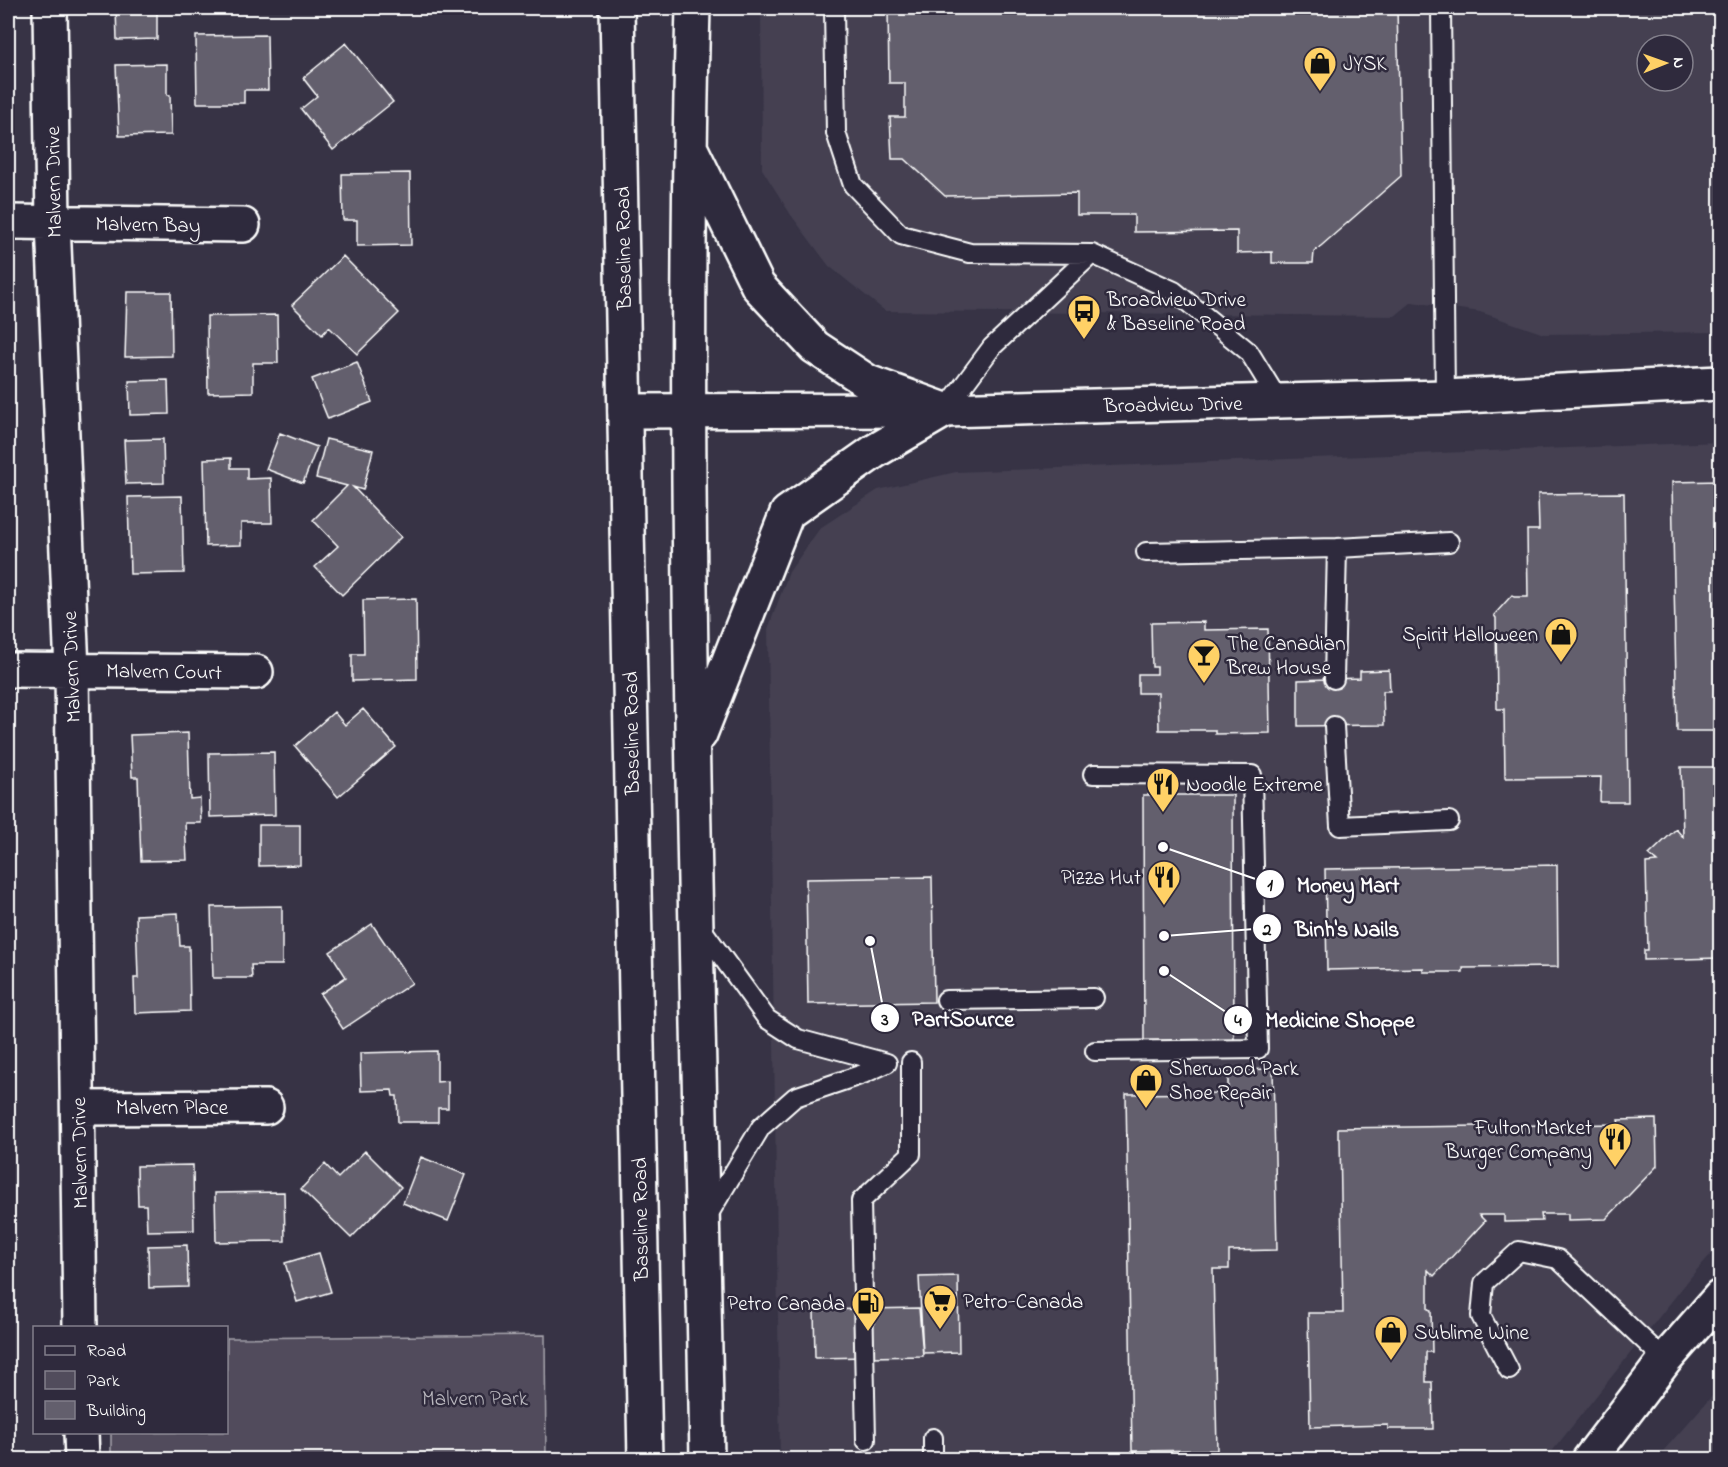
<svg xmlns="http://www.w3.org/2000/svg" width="1728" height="1467" font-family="'Indie Flower',sans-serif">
<rect width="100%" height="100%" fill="#373345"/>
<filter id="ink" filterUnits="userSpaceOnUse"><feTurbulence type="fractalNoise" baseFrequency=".0167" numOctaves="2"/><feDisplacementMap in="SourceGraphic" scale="12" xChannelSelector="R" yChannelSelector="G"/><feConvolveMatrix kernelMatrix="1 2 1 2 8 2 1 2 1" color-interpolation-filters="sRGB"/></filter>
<g filter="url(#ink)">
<!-- built -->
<path fill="#444051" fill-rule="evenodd" d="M761,8h959v324l-176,2 -64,-22 -68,-10 -17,14 -510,-5 -56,-45 -38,-51 -29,-46zM1647,45h36v36h-36z
M1720,442v802l-25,28 -149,187h-766l-12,-830 21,-57 31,-44 58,-38 78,-18z
M1720,1387v72h-64z"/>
<!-- green -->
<path fill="#514c5c" stroke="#a8a6ae" stroke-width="1.5" d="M545,1335l1,124h-435v-26l115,-1 1,-94z"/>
<!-- building -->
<path fill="#635f6d" stroke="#fff" stroke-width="1.5" d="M116,8h41v31l-40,1z
M888,8h509l4,168 -87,76 -1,11h-41v-11l-35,1v-22l-103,1v-17h-57v-22l-132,3 -40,-37h-13l-2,-42h15v-34h-16z
M267,35l1,55h-24v13h-47l-1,-67z
M346,43l47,59 -60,48 -32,-41 16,-13 -14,-18z
M167,64v31h3l1,40 -52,1 -3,-71z
M410,173l1,72 -54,1v-26h-14l-1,-46z
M343,256l56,57 -42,41 -28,-27 -7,8 -30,-30z
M127,292h44l1,64 -47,1z
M277,315l1,48h-25v29l-45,1 -1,-77z
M357,362l15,40 -44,17 -16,-40z
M168,380l1,34 -39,1 -1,-34z
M280,433l37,14 -14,36 -37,-14z
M163,439l1,44 -38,1 -2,-44z
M326,439l47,11 -10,40 -10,-3 48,50 -59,58 -27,-28 23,-21 -25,-26 34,-34 -31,-8z
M231,458v10h16v11l24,-1 1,45h-31v22l-35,1 -2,-87z
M1720,481v250h-43l-5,-249z
M1624,493l4,309h-28l1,-25 -96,1 -1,-69h-7l-1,-91 -2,-3 18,-20 2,2h14l-1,-67h12l-1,-36z
M182,496l2,77 -54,1 -2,-77z
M416,599l1,80 -65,2v-27h12l-1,-54z
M1204,622v8l64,-1 2,104 -55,1v-4h-56l-1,-37h-20v-19h19v-7h-5l-1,-44z
M1389,670l1,21h-7l1,34 -86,1v-46l62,-2v-7z
M363,709l33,38 -58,50 -43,-51 39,-34 11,13z
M188,733l2,66 10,-1 1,25h-16l2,37 -46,1 -3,-84h-6l-2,-42z
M274,752l1,63 -65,2 -1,-64z
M1681,767h39v191l-76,2v-10h4l-2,-87 11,-1 -8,-7 27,-26 7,8z
M1143,795h90l1,247 -90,1z
M259,825h41v40l-41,1z
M1557,865l1,102 -95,1v4h-40v-4l-96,2 -2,-101z
M932,877l2,125 -126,2 -2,-125z
M282,906v59h-31l1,13h-39l-2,-71z
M178,913l2,33h9l1,65 -55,2 -1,-35h4l-2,-63z
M372,924l40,59 -69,46 -23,-35 26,-17 -16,-25z
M437,1051v31l11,-1v27h-10v14h-40l-1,-26h-4l-1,-6 -31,1 -1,-38z
M1273,1069l4,181 -48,1v18h-16l4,181 -85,1 -6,-357 102,-1v-23z
M1656,1119l1,47 -51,53 -38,1v-6h-27l1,7 -38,1v-7h-25l6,6 -51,55 -6,-6v39l3,1 1,42h-6v30h6l1,47h-45v-4l-78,2 -2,-114h35l-3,-175h-2v-10l281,-4 -1,-4z
M365,1151l36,36 -50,51 -50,-49 24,-25 13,14z
M421,1157l45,18 -18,46 -45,-18z
M193,1165l1,65 -47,1 -1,-26h-8l-1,-39z
M284,1192l1,49 -69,1 -1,-49z
M187,1245l1,42 -39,1 -1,-42z
M319,1253l12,39 -34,10 -12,-39z
M958,1276l1,76 -36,1 -4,-76z
M919,1308l4,48 -108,2 -1,-48z"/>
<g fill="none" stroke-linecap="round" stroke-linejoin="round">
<defs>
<path id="service" d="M834,8l2,125 17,52 48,50 69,18 122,1 82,37 75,61 30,49
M1441,8l4,389
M945,410l47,-63 100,-93
M1146,552l191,-4 112,-6
M1334,679l3,-131
M1334,726l6,100 109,-5
M1093,774l159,1 6,274 -163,2
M699,925l68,94 31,20 89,24 -24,11 -68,23 -34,30 -56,93
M946,1000l148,-2
M1509,1370l-28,-54 3,-33 35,-32 39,8 107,101
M933,1438v22
M866,1440l-5,-239 50,-47v-92"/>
<path id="minor" d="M50,8l3,215 19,447 8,658
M8,222l235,3
M625,411l320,-1 334,-9 166,-4 275,-14
M8,670l248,2
M78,1108l188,-1
M81,1432l1,28"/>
<path id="tertiary" d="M1589,1460l76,-100 55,-63"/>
<path id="secondary" d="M617,8l28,1452
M693,8c-13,483 6,968 14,1452
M692,151l66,135 57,61 53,35 77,28
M700,734l87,-221 88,-62 70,-41"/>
</defs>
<!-- service casing -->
<use href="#service" stroke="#fff" stroke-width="22"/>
<!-- minor casing -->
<use href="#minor" stroke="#fff" stroke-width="38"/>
<!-- tertiary casing -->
<use href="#tertiary" stroke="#fff" stroke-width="38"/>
<!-- secondary casing -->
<use href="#secondary" stroke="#fff" stroke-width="38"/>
<!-- service -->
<use href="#service" stroke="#2f2a3d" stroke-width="18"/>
<!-- minor -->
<use href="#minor" stroke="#2f2a3d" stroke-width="33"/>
<!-- tertiary -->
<use href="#tertiary" stroke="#2f2a3d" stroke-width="33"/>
<!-- secondary -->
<use href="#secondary" stroke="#2f2a3d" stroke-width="33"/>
</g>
</g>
<!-- icons -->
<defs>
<symbol id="shop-pin" viewBox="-11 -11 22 30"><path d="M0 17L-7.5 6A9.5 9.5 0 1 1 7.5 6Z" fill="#ffd166" stroke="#2f2a3d"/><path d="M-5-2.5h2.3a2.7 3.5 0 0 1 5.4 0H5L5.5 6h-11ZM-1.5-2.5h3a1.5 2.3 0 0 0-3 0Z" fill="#111"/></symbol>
<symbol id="bus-pin" viewBox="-11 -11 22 30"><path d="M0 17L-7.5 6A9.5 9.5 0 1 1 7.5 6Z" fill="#ffd166" stroke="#2f2a3d"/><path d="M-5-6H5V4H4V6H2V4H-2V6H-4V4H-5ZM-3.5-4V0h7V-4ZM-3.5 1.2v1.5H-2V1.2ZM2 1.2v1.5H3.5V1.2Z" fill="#111"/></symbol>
<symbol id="bar-pin" viewBox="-11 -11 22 30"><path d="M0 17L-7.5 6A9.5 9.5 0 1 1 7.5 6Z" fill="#ffd166" stroke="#2f2a3d"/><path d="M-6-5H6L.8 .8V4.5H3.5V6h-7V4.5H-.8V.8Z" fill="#111"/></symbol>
<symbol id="restaurant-pin" viewBox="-11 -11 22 30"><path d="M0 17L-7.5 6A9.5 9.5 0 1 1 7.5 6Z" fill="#ffd166" stroke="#2f2a3d"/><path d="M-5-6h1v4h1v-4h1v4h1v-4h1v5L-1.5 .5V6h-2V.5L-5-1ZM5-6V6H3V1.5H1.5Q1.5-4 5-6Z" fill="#111"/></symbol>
<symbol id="supermarket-pin" viewBox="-11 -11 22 30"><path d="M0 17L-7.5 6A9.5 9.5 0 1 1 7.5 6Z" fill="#ffd166" stroke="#2f2a3d"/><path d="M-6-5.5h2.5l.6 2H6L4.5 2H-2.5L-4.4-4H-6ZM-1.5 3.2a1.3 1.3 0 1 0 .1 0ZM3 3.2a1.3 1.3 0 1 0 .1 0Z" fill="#111"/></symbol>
<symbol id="fuel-pin" viewBox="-11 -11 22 30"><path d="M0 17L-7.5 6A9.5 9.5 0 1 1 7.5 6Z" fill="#ffd166" stroke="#2f2a3d"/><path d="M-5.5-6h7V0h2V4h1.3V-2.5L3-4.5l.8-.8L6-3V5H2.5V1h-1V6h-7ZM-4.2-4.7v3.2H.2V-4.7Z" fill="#111"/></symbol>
</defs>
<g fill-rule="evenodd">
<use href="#shop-pin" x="1301" y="44" width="38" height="52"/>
<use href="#bus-pin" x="1065" y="292" width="38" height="52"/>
<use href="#shop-pin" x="1542" y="615" width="38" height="52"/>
<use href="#bar-pin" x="1185" y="636" width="38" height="52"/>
<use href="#restaurant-pin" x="1144" y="765" width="38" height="52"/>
<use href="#restaurant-pin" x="1145" y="858" width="38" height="52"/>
<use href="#shop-pin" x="1127" y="1061" width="38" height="52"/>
<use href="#restaurant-pin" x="1596" y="1120" width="38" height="52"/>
<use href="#supermarket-pin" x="921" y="1282" width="38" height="52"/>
<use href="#fuel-pin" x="849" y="1284" width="38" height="52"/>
<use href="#shop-pin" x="1372" y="1313" width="38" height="52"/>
</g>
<g text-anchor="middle" stroke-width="5" stroke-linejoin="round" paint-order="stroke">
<!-- poi labels -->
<g font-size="21" fill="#fff" stroke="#2f2a3d" text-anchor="start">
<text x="1343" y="70">JYSK</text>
<text x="1107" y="306">Broadview Drive<tspan x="1107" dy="24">&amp; Baseline Road</tspan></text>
<text x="1538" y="641" text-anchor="end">Spirit Halloween</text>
<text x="1227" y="650">The Canadian<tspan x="1227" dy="24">Brew House</tspan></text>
<text x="1186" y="791">Noodle Extreme</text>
<text x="1141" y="884" text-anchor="end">Pizza Hut</text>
<text x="1169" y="1075">Sherwood Park<tspan x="1169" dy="24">Shoe Repair</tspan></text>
<text x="1592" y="1134" text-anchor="end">Fulton Market<tspan x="1592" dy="24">Burger Company</tspan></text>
<text x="963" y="1308">Petro-Canada</text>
<text x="845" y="1310" text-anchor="end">Petro Canada</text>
<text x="1414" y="1339">Sublime Wine</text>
</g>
<!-- street labels -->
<g font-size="21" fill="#fff" stroke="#2f2a3d">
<text transform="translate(53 182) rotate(-91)" y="7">Malvern Drive</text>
<text transform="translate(148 224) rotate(1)" y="7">Malvern Bay</text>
<text transform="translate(623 248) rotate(-91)" y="7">Baseline Road</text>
<text transform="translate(1173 404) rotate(-1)" y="7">Broadview Drive</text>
<text transform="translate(71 667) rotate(-92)" y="7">Malvern Drive</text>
<text transform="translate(164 671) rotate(1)" y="7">Malvern Court</text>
<text transform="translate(631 733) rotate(-91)" y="7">Baseline Road</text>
<text x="172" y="1114">Malvern Place</text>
<text transform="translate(79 1153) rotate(-91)" y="7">Malvern Drive</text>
<text transform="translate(640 1219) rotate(-91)" y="7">Baseline Road</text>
</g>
<!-- park labels -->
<g font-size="21" fill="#b9b7be" stroke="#2f2a3d">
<text x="475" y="1405">Malvern Park</text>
</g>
</g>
<!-- callouts -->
<path fill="none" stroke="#fff" stroke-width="2" d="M1163 847L1270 884M1164 936L1267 928M870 941L885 1018M1164 971L1238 1020"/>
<g fill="#fff" stroke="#2f2a3d" stroke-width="2">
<circle cx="1163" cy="847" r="6"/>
<circle cx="1164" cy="936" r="6"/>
<circle cx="870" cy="941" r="6"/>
<circle cx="1164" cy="971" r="6"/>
<circle cx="1270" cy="884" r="15"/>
<circle cx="1267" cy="928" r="15"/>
<circle cx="885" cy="1018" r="15"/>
<circle cx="1238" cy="1020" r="15"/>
</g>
<g font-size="18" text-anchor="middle" font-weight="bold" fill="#111">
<text x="1270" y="890">1</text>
<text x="1267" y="935">2</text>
<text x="885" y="1025">3</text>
<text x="1238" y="1026">4</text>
</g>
<g font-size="22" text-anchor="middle" font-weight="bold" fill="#fff" stroke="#2f2a3d" stroke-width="5" stroke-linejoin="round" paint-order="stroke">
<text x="1348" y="892">Money Mart</text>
<text x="1347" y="936">Binh's Nails</text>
<text x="963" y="1026">PartSource</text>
<text x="1340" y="1027">Medicine Shoppe</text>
</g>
<!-- margin -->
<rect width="1728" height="1467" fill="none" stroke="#2f2a3d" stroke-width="30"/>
<rect x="15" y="15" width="1698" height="1437" fill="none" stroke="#fff" stroke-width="2" filter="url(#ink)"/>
<!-- legend -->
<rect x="33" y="1326" width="195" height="108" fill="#2f2a3d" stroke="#827f8b" stroke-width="1.5"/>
<rect x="45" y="1346" width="30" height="9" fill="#2f2a3d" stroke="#827f8b" stroke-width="1.5"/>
<text x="87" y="1356" font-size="18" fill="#ffffff">Road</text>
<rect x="45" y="1371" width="30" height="18" fill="#514c5c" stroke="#827f8b" stroke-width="1.5"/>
<text x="87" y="1386" font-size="18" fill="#ffffff">Park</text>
<rect x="45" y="1401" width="30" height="18" fill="#635f6d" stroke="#827f8b" stroke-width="1.5"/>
<text x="87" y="1416" font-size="18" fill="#ffffff">Building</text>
<!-- north arrow -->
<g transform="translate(1665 63) rotate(89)"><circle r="28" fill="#2f2a3d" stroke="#827f8b" stroke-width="1.5"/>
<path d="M0-4.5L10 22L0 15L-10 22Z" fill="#ffd166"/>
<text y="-9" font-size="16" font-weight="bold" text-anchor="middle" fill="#ffffff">N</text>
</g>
</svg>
